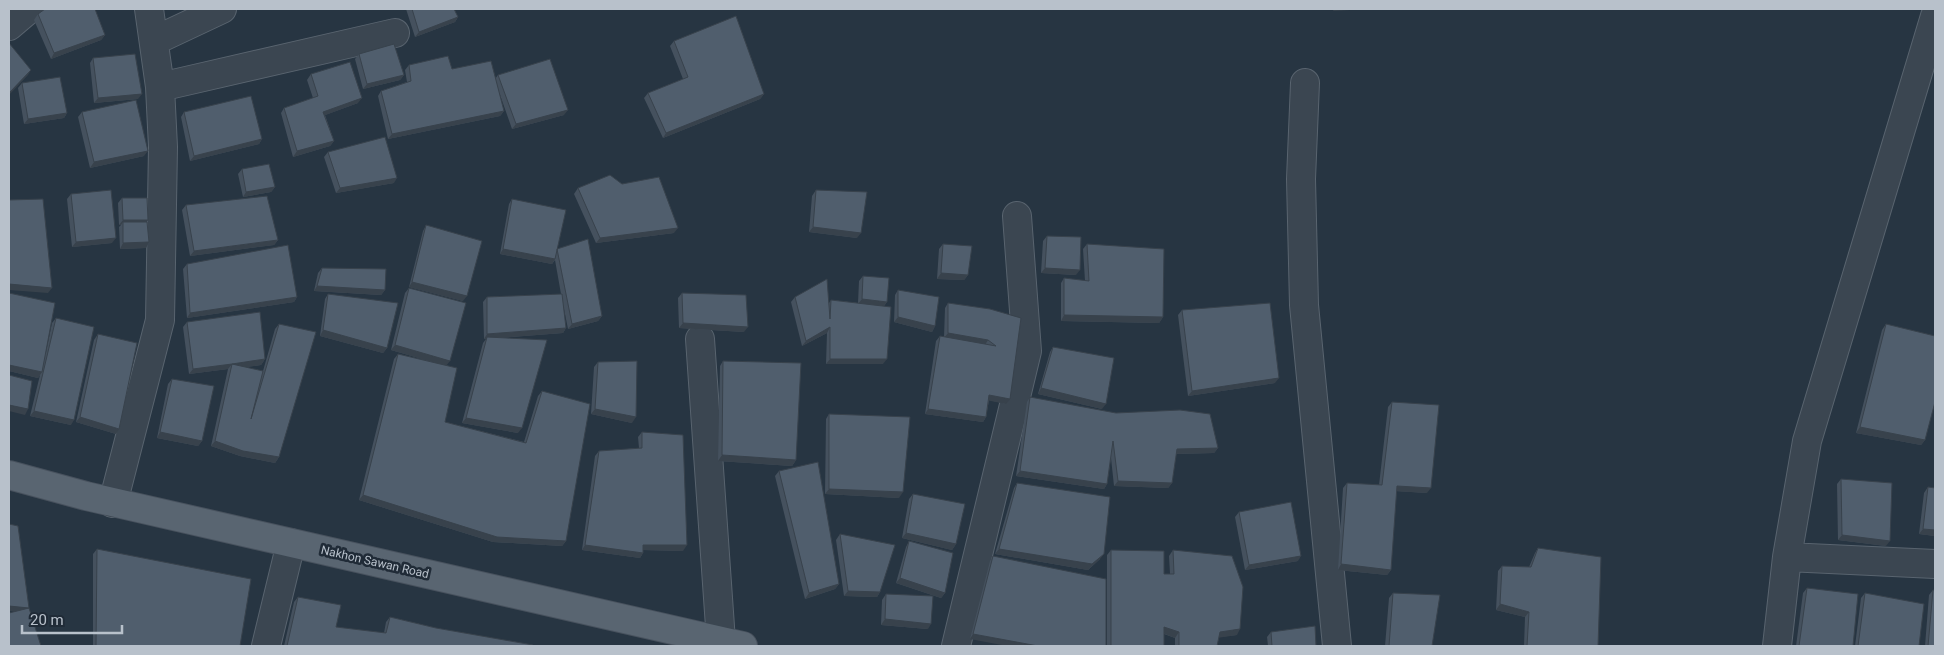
<svg xmlns="http://www.w3.org/2000/svg" width="1944" height="655" font-family="Roboto,sans-serif">
<rect width="100%" height="100%" fill="#273542"/>
<g fill="none" stroke-linecap="round" stroke-linejoin="round">
<defs>
<path id="street" d="M9,26l20,-17
M154,41l68,-32
M1305,83l-4,96 3,126 33,341
M160,87l235,-54
M700,339l21,302
M113,503l47,-183 3,-173 -3,-60 -11,-78
M1787,557l148,7
M266,646l25,-103
M956,646l71,-295 -10,-135
M1777,646l10,-89 20,-116 128,-425"/>
<path id="primary" d="M9,475l77,21 657,150"/>
</defs>
<!-- street casing -->
<use href="#street" stroke="#59646f" stroke-width="30"/>
<!-- primary casing -->
<use href="#primary" stroke="#48525e" stroke-width="30"/>
<!-- street -->
<use href="#street" stroke="#3b4651" stroke-width="28"/>
<!-- primary -->
<use href="#primary" stroke="#596571" stroke-width="28"/>
</g>
<!-- wall -->
<path fill="#45515e" d="M406,9h48l4,8 -3,5 -40,15z
M38,14l67,21 -4,5 -50,19 -17,-39z
M674,41l90,53 -4,5 -97,39 -19,-40 4,-5 35,-14 -13,-33z
M359,54l45,21 -4,5 -37,9 -8,-30z
M93,58l45,41 -44,4 -4,-40z
M409,65l43,4 43,10 3,-4 66,40 -52,14 -13,-37 5,19 -4,5 -112,23 -10,-43 3,-5 26,-9 -2,-12z
M311,74l47,29 -33,12 9,26 -4,5 -37,11 -12,-44 3,-5 29,-10 -6,-18z
M22,83l45,30 -3,5 -40,6 -6,-36z
M82,112l62,44 -54,12 -12,-51z
M184,112l78,27 -3,5 -69,17 -9,-44z
M328,152l66,31 -58,10 -12,-36z
M242,169l33,18 -4,5 -28,5 -5,-23z
M578,188l96,45 -78,10 -22,-49z
M816,190l41,48 -48,-6 3,-36z
M71,194l41,49 -40,4 -5,-48z
M122,198l24,24 3,20 -3,6 -26,1 -1,-22 2,-2h-2l-1,-22z
M512,199l46,50 44,67 -4,5 -30,8 -5,-25 3,24 -3,5 -64,5 19,95 -56,-10 21,-80 3,-4h-2l-1,-37 4,-5 74,-3 -6,-34 -3,4 -52,-10 9,-50z
M186,205l92,35 -4,5 -84,11 -8,-46z
M426,225l37,76 -54,-14 14,-56z
M1047,236l29,39 -35,-2 2,-32z
M943,244l25,31 -4,5 -27,-1 2,-30z
M1087,244l76,73 -4,6 -98,-2v-38l3,-5 21,3 -2,-32z
M187,264l110,33 -3,5 -107,16 -4,-49z
M322,268l63,22 -4,5 -67,-4 4,-18z
M863,276l24,26 -3,4 -1,58h-57l1,-31 -25,13 -11,-44 4,-5 34,6 2,-3 27,3 1,-22z
M409,288l37,78 -1,56 79,20 14,-46 4,-5 24,150 -4,5 -69,-4 -134,-42 35,-141 4,-5 31,7 -38,-11 14,-57z
M898,290l37,36 -3,6 -38,-10 1,-27z
M9,293l37,59 6,-29 4,-5 15,107 -41,-9 10,-41 -2,3 -29,-7z
M682,293l62,39 -65,-4 -1,-30z
M328,294l59,54 -4,5 -63,-17 5,-37z
M948,303l42,6 16,95 -17,-4 -3,17 -3,5 -58,-8 11,-73 4,-5 4,1 1,-29z
M1182,310l93,73 -87,13 -10,-81z
M187,322l78,37 -4,6 -16,2 18,4 12,-42 4,-5v133l-4,6 -35,-7 -29,-10 17,-77 -39,5 -6,-47z
M1886,324l39,116 -4,5 -65,-12 26,-103z
M98,334l18,100 -40,-12 18,-82z
M1053,347l49,62 -64,-15 12,-42z
M723,361l73,99 -4,6 -74,-5 2,-95z
M598,362l34,61 -41,-9 3,-47z
M172,379l30,62 -4,5 -41,-8 11,-54z
M1030,397l188,51 -4,5 -38,1 -4,29 -4,5 -54,-2 -3,-28 -4,26 -3,5 -88,-13 11,-74z
M1392,402l35,91 -31,-2 -5,79 -4,5 -49,-5 5,-82 4,-5 32,2 9,-78z
M829,414l70,84 -74,-4 1,-75z
M642,432l41,119 -40,-1v3l-3,5 -58,-8 13,-94 4,-5 40,-3 -1,-11z
M779,471l60,113 -4,5 -30,10 -30,-123z
M1841,479l45,67 -48,-6 -1,-56z
M1017,483l83,76 -12,11 -93,-16 19,-66z
M1928,487l7,49 -16,-2 5,-41z
M913,494l43,50 -4,6 -50,-12 7,-39z
M1239,512l59,49 -53,9 -10,-53z
M840,534l40,58 -3,5 -33,-1 -8,-56z
M909,541l36,52 -4,5 -45,-15 10,-36z
M1538,548l60,98h-74l1,-29 -29,-7 2,-39 4,-5 27,1 6,-14z
M97,549l143,97h-147v-92z
M1111,550l53,24h6l-1,-18 4,-6 64,85 -18,2 -2,9h-42v-8l-11,-4v12h-57v-91z
M993,556l113,90 -136,-7 20,-78z
M1807,588l46,58h-57l7,-53z
M1933,590l2,56h-10l4,-51z
M1393,593l39,53h-47l4,-48z
M1865,593l54,53h-64l6,-48z
M886,594l42,35 -47,-4 1,-25z
M298,597l38,30 48,6 2,-11 4,-5 46,11 97,18h-249l10,-44z
M1271,632l45,14h-48l-1,-9z"/>
<!-- shaded-wall -->
<path fill="#38424c" d="M1334,9h32l-33,2z
M458,17l-3,5 -40,15 4,-5z
M105,35l-4,5 -50,19 3,-6z
M31,70l-3,5 -19,20 1,-3z
M404,75l-4,5 -37,9 4,-5z
M142,94l-4,5 -44,4 4,-5z
M764,94l-4,5 -97,39 3,-5z
M362,98l-4,5 -38,14 3,-5z
M568,110l-4,5 -52,14 4,-5z
M504,111l-4,5 -112,23 4,-5z
M67,113l-3,5 -40,6 4,-5z
M262,139l-3,5 -69,17 4,-5z
M334,141l-4,5 -37,11 4,-6z
M148,151l-4,5 -54,12 4,-6z
M397,178l-3,5 -58,10 4,-5z
M275,187l-4,5 -28,5 3,-5z
M123,220h25l-4,5 -21,-3 -2,3h-2z
M813,227l48,6 -4,5 -48,-6z
M678,228l-4,5 -78,10 4,-5z
M116,238l-4,5 -40,4 4,-5z
M278,240l-4,5 -84,11 4,-5z
M149,242l-3,6 -26,1 3,-6z
M503,249l52,10 -3,5 -52,-10z
M1045,268l35,2 -4,5 -35,-2z
M941,273l27,2 -4,5 -27,-1z
M412,282l55,14 -4,5 -54,-14z
M9,284l43,4 -4,5 -39,-3z
M317,286l68,4 -4,5 -67,-4z
M297,297l-3,5 -107,16 3,-5z
M862,299l25,3 -4,5 -25,-3z
M1064,315l99,2 -4,6 -98,-2z
M602,316l-4,5 -30,8 4,-5z
M898,317l37,9 -3,6 -38,-10z
M683,323l65,4 -4,5 -65,-4z
M830,327l-3,6 -25,13 4,-5z
M566,328l-3,5 -79,6 3,-5z
M323,330l64,18 -4,5 -63,-17z
M948,333l40,7 -3,5 -41,-7z
M395,345l55,16 -4,5 -55,-16z
M265,359l-4,6 -30,4 1,-5z
M830,359h57l-4,5h-57z
M232,364l-4,5 -39,5 4,-5z
M9,365l33,7 -4,6 -29,-7z
M1279,378l-4,5 -87,13 4,-5z
M1041,388l65,16 -4,5 -64,-15z
M989,395l21,4 -4,5 -20,-4z
M9,405l19,4 -3,6 -16,-4z
M595,409l41,8 -4,6 -41,-9z
M928,409l58,8 -3,5 -58,-8z
M34,411l40,9 -3,5 -41,-9z
M80,417l39,12 -3,5 -40,-12z
M466,418l56,10 -4,5 -56,-10z
M1860,427l65,13 -4,5 -65,-12z
M160,432l42,9 -4,5 -41,-8z
M215,441l64,16 -4,6 -35,-7 -29,-10z
M1218,448l-4,5 -41,1 4,-5z
M722,455l74,5 -4,6 -74,-5z
M1020,471l87,13 -3,5 -88,-13z
M1118,481l54,2 -4,5 -54,-2z
M1397,486l34,2 -4,5 -34,-2z
M829,489l74,3 -4,6 -74,-4z
M363,495l203,46 -4,5 -69,-4 -134,-42z
M1923,529l12,1v6l-16,-2z
M906,533l50,11 -4,6 -50,-12z
M1842,535l48,6 -4,5 -48,-6z
M585,545l58,8 -3,5 -58,-8z
M643,545h44l-4,6 -43,-1z
M999,549l105,5 -4,5 -12,11 -93,-16z
M1301,556l-3,5 -53,9 4,-5z
M1341,564l50,6 -4,5 -49,-5z
M900,578l45,15 -4,5 -45,-15z
M839,584l-4,5 -30,10 4,-6z
M848,591l32,1 -3,5 -33,-1z
M1500,604l29,8 -4,5 -29,-7z
M9,606l20,2 -4,5 -16,-2z
M885,619l46,5 -3,5 -47,-4z
M1164,627l15,5 -4,6 -15,-6z
M1240,629l-3,6 -20,3 3,-6z
M973,634l65,12h-31l-37,-7z"/>
<!-- building -->
<path fill="#505e6d" stroke="#38424c" d="M45,9h50l10,26 -51,18 -16,-39z
M412,9h42l4,8 -39,15z
M736,16l28,78 -98,39 -18,-40 40,-16 -14,-36z
M9,43l22,27 -21,22 -1,-2z
M394,44l10,31 -37,9 -8,-30z
M135,54l7,40 -44,4 -5,-40z
M448,56l4,13 39,-8 13,50 -112,23 -11,-43 30,-10 -2,-16z
M550,59l18,51 -52,14 -18,-49z
M350,62l12,36 -39,14 11,29 -37,10 -13,-43 34,-12 -7,-22z
M60,77l7,36 -39,6 -6,-36z
M251,96l11,43 -68,17 -10,-44z
M136,100l12,51 -54,11 -12,-50z
M385,137l12,41 -57,10 -12,-36z
M269,164l6,23 -29,5 -4,-23z
M610,175l12,9 37,-7 19,51 -78,10 -22,-50z
M111,190l5,48 -40,4 -5,-48z
M816,190l51,2 -6,41 -48,-6z
M267,196l11,44 -84,11 -8,-46z
M122,198h25l1,22h-25z
M43,199l9,89 -43,-4v-84z
M512,199l54,11 -11,49 -52,-10z
M123,222h24l2,20 -26,1z
M426,225l56,16 -15,55 -55,-14z
M1047,236l34,1 -1,33 -35,-2z
M588,239l14,77 -30,8 -15,-75z
M943,244l29,2 -4,29 -27,-2z
M1087,244l77,5 -1,68 -99,-2v-37l25,3z
M288,245l9,52 -107,16 -3,-49z
M322,268l64,1 -1,21 -68,-4z
M863,276l26,2 -2,24 -25,-3z
M827,279l3,40 1,-19 60,7 -4,52h-57v-32l-24,14 -11,-44z
M409,288l57,15 -16,58 -55,-16z
M898,290l41,7 -4,29 -37,-9z
M9,293l46,10 -13,69 -33,-7z
M682,293l64,2 2,32 -65,-4z
M328,294l70,9 -11,45 -64,-18z
M562,294l4,34 -79,6v-37z
M948,303l42,6 31,9 -11,81 -21,-4 -3,22 -58,-8 12,-73 56,10 -8,-6 -40,-7z
M1270,303l9,75 -87,13 -10,-81z
M260,312l5,47 -33,5 31,7 -12,48 28,-95 37,8 -37,125 -36,-6 -28,-10 17,-77 -39,5 -6,-47z
M56,318l38,9 -20,93 -40,-9z
M1886,324l49,12v66l-10,38 -65,-13z
M98,334l39,9 -18,86 -39,-12z
M487,337l60,3 -25,88 -56,-10z
M1053,347l61,11 -8,46 -65,-16z
M398,354l59,14 -12,54 81,21 16,-52 48,13 -24,137 -69,-4 -134,-42z
M637,361l-1,56 -41,-8 3,-47z
M723,361l78,2 -5,97 -74,-5z
M9,375l23,6 -4,28 -19,-4z
M172,379l42,7 -12,55 -42,-9z
M1030,397l86,16 64,-3 30,4 8,34 -41,1 -5,34 -54,-2 -5,-40 -6,43 -87,-13z
M1392,402l47,3 -8,83 -34,-2 -6,84 -50,-6 6,-81 35,2z
M829,414l81,3 -7,75 -74,-3z
M642,432l41,3 4,110h-44v8l-58,-8 14,-94 43,-3z
M818,462l21,122 -30,9 -30,-122z
M1841,479l51,4 -2,58 -48,-6z
M1017,483l93,14 -6,57 -12,10 -93,-15z
M1928,487l7,1v42l-12,-1z
M913,494l52,10 -9,40 -50,-11z
M1291,502l10,54 -52,9 -10,-53z
M9,524l9,2 11,82 -20,-2z
M840,534l55,11 -15,47 -32,-1z
M909,541l44,12 -8,40 -45,-15z
M1538,548l63,9 -3,89h-71l2,-34 -29,-8 2,-38 29,1z
M97,549l154,30 -11,67h-144z
M1111,550l53,1v23h10l-1,-24 59,6 11,31 -3,42 -20,3 -3,14h-38v-14l-15,-5v19h-53z
M993,556l113,23v67h-68l-65,-12z
M1807,588l51,6 -5,52h-54z
M1933,590h2v56h-7z
M1393,593l47,2 -8,51h-43z
M1865,593l59,11 -5,42h-61z
M886,594l47,2 -2,28 -46,-5z
M298,597l43,8 -5,22 50,6 4,-16 46,11 97,17v1h-246z
M29,608l12,38h-32v-33z
M1315,626l1,20h-44l-1,-14z"/>
<g text-anchor="middle" stroke-width="5" stroke-linejoin="round" paint-order="stroke">
<!-- street labels -->
<g font-size="12" fill="#b8c1cb" stroke="#202b37">
<text transform="translate(375 562) rotate(13)" y="4">Nakhon Sawan Road</text>
</g>
</g>
<!-- border -->
<rect width="1944" height="655" fill="none" stroke="#b8c1cb" stroke-width="20"/>
<!-- scale -->
<path d="M22 625v8h100v-8" fill="none" stroke="#b8c1cb" stroke-width="2.5"/>
<text x="30" y="625" font-size="15" fill="#b8c1cb" stroke="#202b37" stroke-width="4" paint-order="stroke">20 m</text>
</svg>
